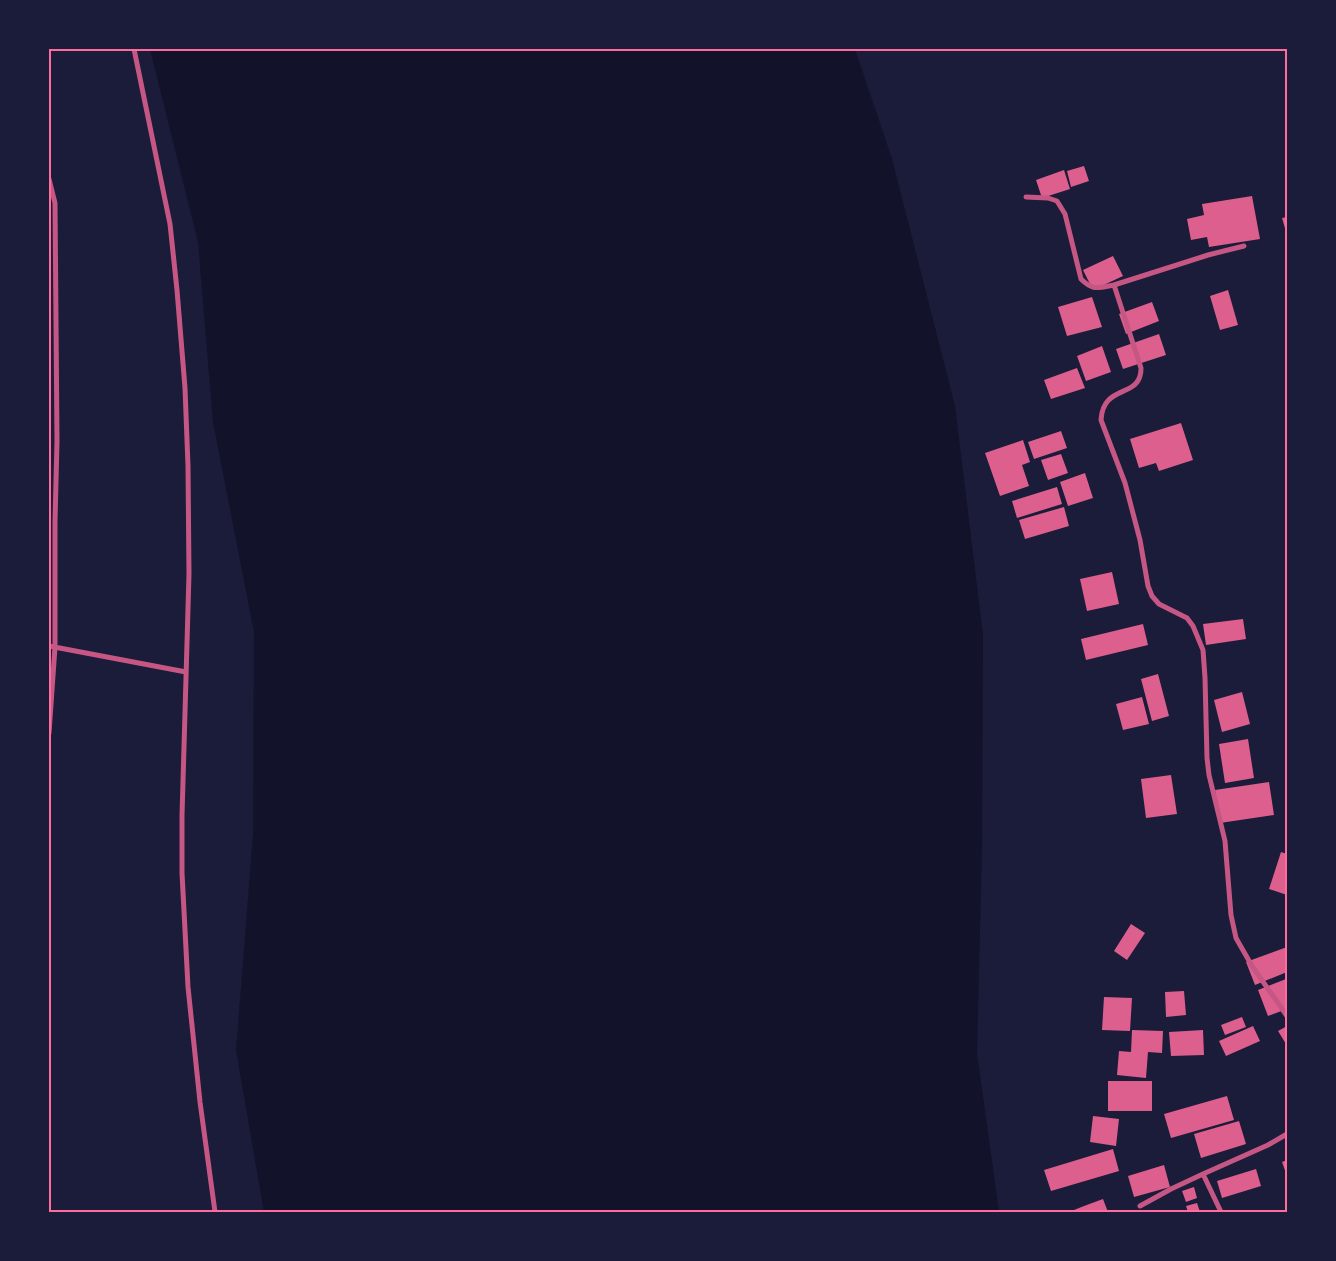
<svg xmlns="http://www.w3.org/2000/svg" width="1336" height="1261" font-family="'Source Serif 4',serif">
<rect width="100%" height="100%" fill="#1b1b3a"/>
<!-- water -->
<path fill="#12122b" d="M150,49h705l37,110 63,247 28,229 -1,211 -5,207 22,159h-735l-28,-162 17,-215 1,-203 -41,-210 -15,-180z"/>
<!-- building -->
<path fill="#dd5f8e" d="M1084,166l5,15 -18,6 -4,-16z
M1064,170l6,19 -28,9 -6,-18z
M1252,196l8,43 -51,8 -2,-10 -16,3 -4,-21 17,-4 -2,-11z
M1287,217v18l-5,-17z
M1113,256l10,20 -30,14 -10,-20z
M1228,290l10,35 -18,5 -10,-34z
M1092,297l10,30 -35,9 -9,-29z
M1152,302l7,19 -33,13 -7,-20z
M1159,334l7,21 -43,14 -7,-20z
M1102,346l9,26 -25,9 -9,-25z
M1077,368l8,20 -34,11 -7,-19z
M1181,423l12,37 -34,11 -3,-8 -17,5 -9,-29z
M1061,431l6,17 -33,11 -6,-17z
M1023,440l7,22 -8,3 7,21 -29,10 -15,-43z
M1061,454l7,19 -20,7 -7,-20z
M1085,473l8,25 -25,8 -8,-24z
M1057,487l5,17 -45,14 -5,-17z
M1064,507l5,19 -44,13 -6,-19z
M1112,572l7,32 -32,7 -7,-32z
M1243,619l3,20 -40,6 -3,-21z
M1143,624l5,21 -62,15 -5,-21z
M1158,674l11,42 -17,5 -11,-42z
M1242,692l8,32 -28,8 -8,-32z
M1142,697l7,27 -26,6 -7,-26z
M1248,739l6,39 -29,5 -6,-39z
M1171,775l6,39 -31,4 -5,-39z
M1269,782l5,33 -54,8 -5,-33z
M1281,852l6,2v41l-18,-6z
M1131,924l14,9 -18,27 -13,-9z
M1287,947v25l-32,13 -9,-23z
M1286,979l1,30 -19,7 -10,-26z
M1184,991l2,24 -20,2 -1,-25z
M1104,997l28,1 -2,33 -28,-1z
M1242,1017l4,10 -21,8 -4,-10z
M1253,1026l7,15 -34,15 -7,-15z
M1287,1026v17l-1,1 -8,-13z
M1132,1030l31,1 -1,22 -14,-1 -2,26 -29,-3 2,-24 12,1z
M1203,1030l1,25 -33,1 -2,-24z
M1108,1081h44v30h-44z
M1227,1096l7,24 -63,18 -7,-24z
M1093,1116l26,3 -3,27 -26,-4z
M1239,1121l7,23 -45,14 -7,-24z
M1113,1149l6,22 -68,20 -7,-21z
M1287,1160v16l-5,-14z
M1164,1165l6,22 -36,10 -6,-21z
M1256,1169l5,17 -39,12 -5,-17z
M1194,1187l3,11 -11,4 -4,-11z
M1103,1199l5,13h-39l15,-6z
M1197,1203l3,9h-12l-2,-6z"/>
<g fill="none" stroke-linecap="round" stroke-linejoin="round">
<!-- minor -->
<path stroke="#c65784" stroke-width="5" d="M134,49l36,175 7,66 8,98 3,78 1,108 -7,242v57l6,114 12,115 15,110
M49,179l6,24 2,238 -2,81v125l-6,86
M1026,197l22,1 9,3 8,13 16,65c12,12 17,9 33,6l94,-30 36,-9
M1114,285l27,83c0,3 0,5 -1,8 -6,21 -37,10 -39,44l24,63 15,57 8,46 4,10 7,8 28,14 6,8 10,24 2,28 2,80 2,17 16,66 6,74 5,23 16,28 35,50
M49,646l137,26
M1140,1206l31,-17 32,-15
M1221,1212l-18,-38 65,-29 19,-11"/>
</g>
<!-- border -->
<rect width="1336" height="1261" fill="none" stroke="#1b1b3a" stroke-width="100"/>
<rect x="50" y="50" width="1236" height="1161" fill="none" stroke="#ff6b9d" stroke-width="2"/>
</svg>
